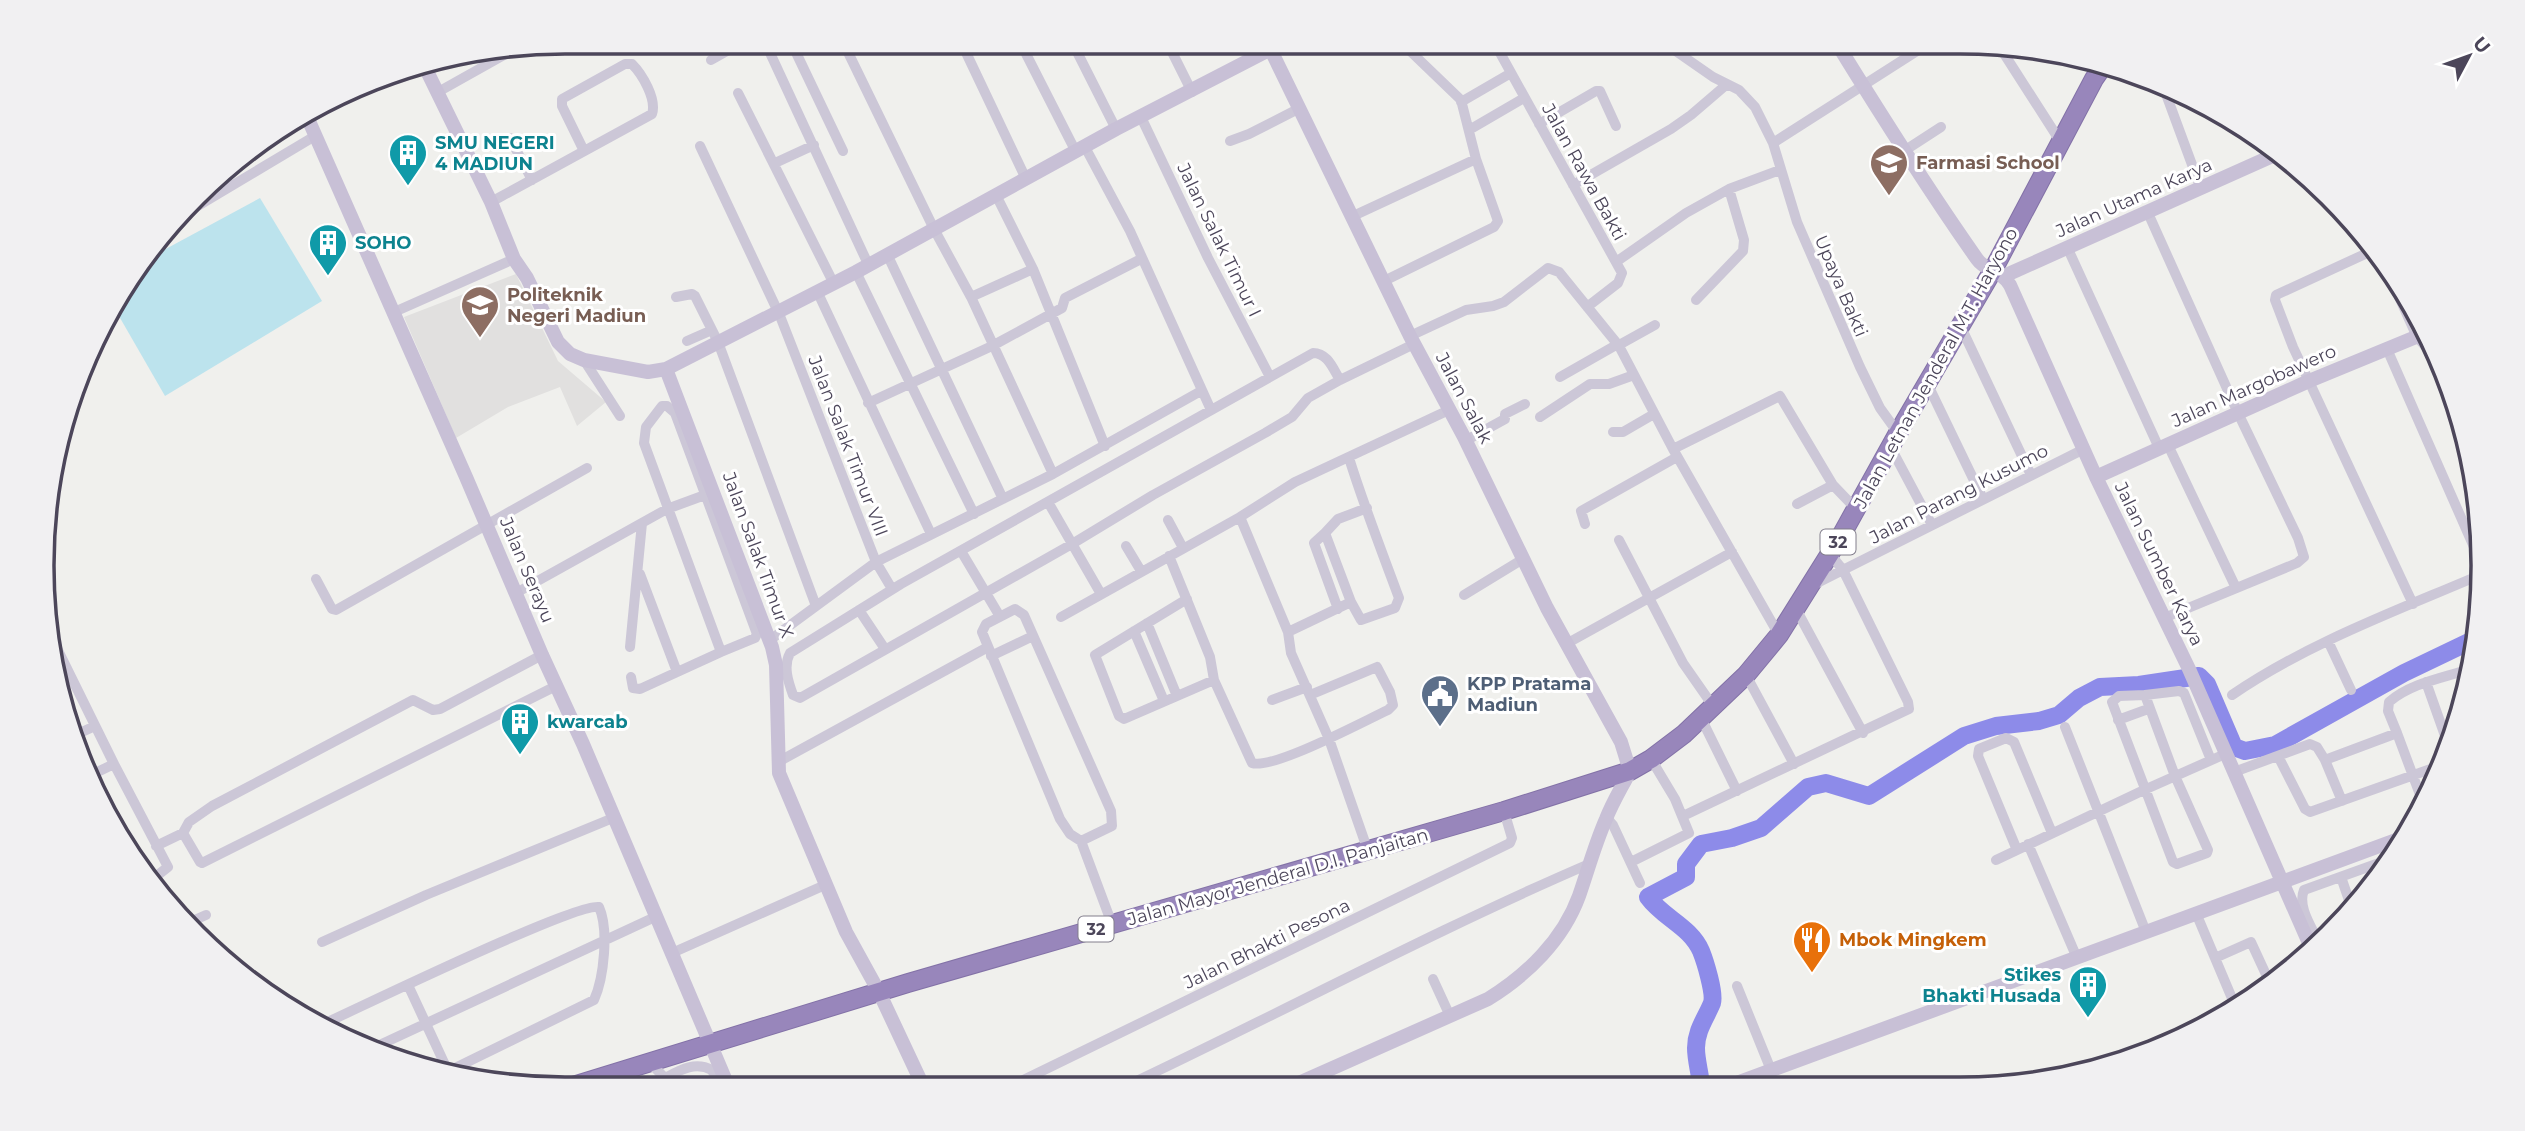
<svg xmlns="http://www.w3.org/2000/svg" width="2525" height="1131" font-family="Montserrat,sans-serif">
<rect width="100%" height="100%" fill="#f0f0ed"/>
<!-- education -->
<path fill="#e1e0df" d="M516,274l42,87 48,41 -29,24 -17,-39 -52,20 -52,31 -52,-121z"/>
<!-- green -->
<path fill="#bce3ed" d="M260,198l62,103 -157,95 -53,-92 37,-46z"/>
<g fill="none" stroke-linecap="round" stroke-linejoin="round">
<!-- river -->
<path stroke="#8d8be9" stroke-width="18" d="M1701,1085c-1,-12 -5,-25 -5,-37 0,-18 10,-30 16,-45 3,-10 -7,-42 -11,-52 -11,-25 -38,-33 -53,-54l38,-20v-13l15,-20 31,-6 29,-10 47,-41 18,-4 43,13 95,-60 32,-10 43,-5 20,-6 20,-17 21,-11 39,-2 60,-9 8,8 27,63 11,4 30,-6 129,-72 73,-35"/>
<defs>
<path id="highway" d="M563,1089l345,-106 596,-172 126,-40 21,-12 33,-25 62,-59 33,-40 62,-99 57,-103 95,-163 101,-191 9,-13"/>
</defs>
<!-- highway casing -->
<use href="#highway" stroke="#8372a7" stroke-width="20"/>
<!-- street -->
<path stroke="#ccc7d7" stroke-width="10" d="M765,42l103,222
M791,42l52,109
M843,42l91,187 37,68 82,177
M961,42l65,137
M1020,42l56,110
M1072,42l44,87
M1167,42l25,50
M1494,42l128,231 -4,10 -31,24
M1650,42l8,8 13,-8
M1667,45l46,32 26,13 16,17 18,36 24,79 63,145 20,41 18,25
M1497,48l9,-6
M1271,49l17,-7
M2001,49l59,92
M711,60l32,-18
M2163,86l38,103
M438,92l66,-37 2,-3
M738,93l95,189
M1461,102l50,-29
M1141,117l67,141 62,119
M1539,124l57,-33h4l16,35
M1469,130l55,-32
M510,138l22,42
M1230,141l19,-7 51,-26
M1773,143l158,-101
M700,146l80,170 96,246 16,27
M1085,147l45,84 81,179
M1904,151l37,-24
M775,163l39,-18
M1573,185l98,-56 20,-14 35,-30
M996,195l37,74 72,177
M491,202l161,-88c5,-15 -10,-40 -20,-50h-7l-63,35v7l22,45
M186,213l129,-77
M2148,213l90,200 60,125 6,19 -7,6 -133,55
M1351,217l125,-58
M2068,249l91,199
M2376,249l-100,46 -1,5 18,47 120,257
M887,254l116,245
M2382,259l35,78 24,27
M1616,262l70,-49 43,-24 51,-19
M856,272l118,242
M1384,281l110,-54 4,-6 -22,-62 -15,-59 -53,-51 -4,-7
M817,291l114,243
M676,297l16,-3 3,2 23,46 98,264
M971,297l62,-28
M1696,300l47,-49 1,-11 -15,-51
M392,313l122,-54
M1960,325l71,150
M1410,336l56,-26 27,-4 11,-4 44,-34 11,4 60,74 54,103 106,186
M687,341l25,-11
M1619,345l36,-20
M2387,349l94,214
M584,360l36,56
M1560,377l58,-33
M1340,380l-32,18 -16,19 -27,16 -112,62 -81,49 -272,154 -7,-3c-5,-14 -10,-29 -3,-42l111,-69 412,-231c15,0 20,16 27,27l74,-36
M1927,383l56,116
M868,403l124,-57 70,-38 3,-10 76,-39
M662,406h5l8,7 82,221 -2,4 -34,14 -77,-209 2,-16z
M1540,417l50,-33h19l25,-9
M1613,432h10l31,-18
M1465,441l40,-22v-5l20,-10
M2168,445l68,143
M1891,448l41,77
M1673,449l107,-53 53,89 23,24
M1349,458c15,48 33,94 50,140l-4,10 -34,12 -10,-18 -26,-69 13,-14 29,-11
M1048,502l53,92
M1797,504l36,-19
M1240,517l48,115
M1168,520l15,28
M1585,524l-4,-13 96,-54
M1325,533l-11,10 24,66
M1619,540l64,123 30,43
M1126,546l15,25
M961,551l38,64
M1169,556l41,101 4,23 38,83c21,7 112,-42 136,-53l5,-5 -3,-13 -13,-25 -67,28
M640,574l37,98
M316,579l16,30 4,1 251,-142
M1813,585l271,-136
M516,593l151,-84 38,-14
M1464,595l59,-36
M1187,599l-92,56 24,61 5,3 90,-39
M1351,602l-63,30 3,21 38,86 39,112
M1796,609l67,124
M859,610l26,39
M1061,617l179,-100 55,-35 154,-72
M1147,623l30,73
M47,628l67,136 54,103 -14,11
M1134,631l30,70
M770,640l106,-78 177,-88 148,-83
M2328,641l23,49
M1566,644l166,-92
M630,647l12,-124
M991,656l42,-20
M1746,675l48,89
M631,677l2,11 7,1 81,-37
M2426,682l23,65
M2145,695l-26,1 -7,6 61,160 4,2 30,-11 1,-3 -33,-74 -30,-81 34,-4 5,2 27,67
M2232,695c76,-52 164,-84 248,-120
M1272,700l35,-13
M1701,718l36,73
M2118,720l30,-11
M2065,727l81,205
M2397,733l-9,-22 1,-9c22,-19 54,-24 81,-33
M71,737l24,-11
M2278,756l27,53 5,3 129,-46
M2325,760l17,41
M778,762l210,-115
M2234,772l76,-28 7,3 8,13 72,-27 25,67
M89,776l25,-12
M1683,816l226,-107 -1,-7 -65,-132 -13,-16
M1606,817l7,8 27,58
M183,833l17,29 2,1 354,-177
M1081,841l-11,-7 -10,-15 -78,-187 4,-8 29,-15 9,6 87,196 1,15 -31,15 31,83
M2028,844l49,114
M156,846l27,-13 6,-11 23,-16 201,-106 20,10 7,-1 102,-54
M2017,850l-39,-94 1,-7 27,-11 8,4 38,91
M1996,860l148,-70 81,-36
M1631,862l58,-29 -14,-34 -24,-40
M2341,877l10,29
M2196,913l38,90
M190,922l16,-7
M322,942l104,-47 187,-77
M2319,943c-7,-16 -22,-36 -15,-53l89,-32
M672,953l153,-68
M2215,958l36,-16 18,39
M1433,979l17,37
M408,985l39,84
M1737,986l34,84
M319,1026c38,-17 257,-124 280,-119 10,22 5,71 -5,93l-143,70
M371,1049l284,-132
M650,1063l15,15 5,11
M665,1078c15,-8 30,-17 47,-8l9,19
M1124,1087c155,-73 307,-155 465,-223
M1007,1088l503,-245 2,-5 -8,-27"/>
<!-- secondary -->
<path stroke="#c8c0d6" stroke-width="14" d="M1267,42l143,294 54,101 83,171 74,134 9,29c-8,16 -18,32 -24,48 -11,25 -18,51 -27,77 -16,44 -52,79 -91,103l-198,88
M1836,42c45,73 91,146 141,217 9,13 23,10 33,26l86,192 93,192 123,281
M424,65l67,137 23,57 13,19 31,64 12,12 14,6 64,12 18,-3 190,-97 260,-143 155,-80
M305,112l161,365 76,178 41,89 146,344
M2004,276l275,-123
M666,369l106,278 4,18 3,108 67,159 33,60 45,96
M2096,477l213,-96 119,-49
M1731,1085l673,-248"/>
<!-- highway -->
<use href="#highway" stroke="#9886bb" stroke-width="18"/>
</g>
<!-- icons -->
<defs>
<symbol id="building-pin" viewBox="-11 -11 22 30"><path d="M0 17L-7.5 6A9.5 9.5 0 1 1 7.5 6Z" fill="#0f9aa8" stroke="#fff"/><path d="M-4-6H4V6H1V3H-1V6H-4ZM-2.5-4.3h1.7v1.8h-1.7ZM.8-4.3h1.7v1.8H.8ZM-2.5-1h1.7V.8h-1.7ZM.8-1h1.7V.8H.8Z" fill="#fff"/></symbol>
<symbol id="school-pin" viewBox="-11 -11 22 30"><path d="M0 17L-7.5 6A9.5 9.5 0 1 1 7.5 6Z" fill="#8d6e63" stroke="#fff"/><path d="M0-5L7-2L0 1L-7-2ZM-4 1L0 2.5L4 1V4Q0 6-4 4Z" fill="#fff"/></symbol>
<symbol id="university-pin" viewBox="-11 -11 22 30"><path d="M0 17L-7.5 6A9.5 9.5 0 1 1 7.5 6Z" fill="#8d6e63" stroke="#fff"/><path d="M0-5L7-2L0 1L-7-2ZM-4 1L0 2.5L4 1V4Q0 6-4 4Z" fill="#fff"/></symbol>
<symbol id="civic-pin" viewBox="-11 -11 22 30"><path d="M0 17L-7.5 6A9.5 9.5 0 1 1 7.5 6Z" fill="#5c6f8a" stroke="#fff"/><path d="M-.6-6.5H3V-4.5H.6V-3L4-1V1h2V6H-6V1h2V-1L-.6-3ZM-1.2 2.5V6h2.4V2.5Z" fill="#fff"/></symbol>
<symbol id="restaurant-pin" viewBox="-11 -11 22 30"><path d="M0 17L-7.5 6A9.5 9.5 0 1 1 7.5 6Z" fill="#e8710a" stroke="#fff"/><path d="M-5-6h1v4h1v-4h1v4h1v-4h1v5L-1.5 .5V6h-2V.5L-5-1ZM5-6V6H3V1.5H1.5Q1.5-4 5-6Z" fill="#fff"/></symbol>
</defs>
<g fill-rule="evenodd">
<use href="#building-pin" x="386" y="131" width="44" height="60"/>
<use href="#school-pin" x="1867" y="141" width="44" height="60"/>
<use href="#building-pin" x="306" y="221" width="44" height="60"/>
<use href="#university-pin" x="458" y="283" width="44" height="60"/>
<use href="#civic-pin" x="1418" y="672" width="44" height="60"/>
<use href="#building-pin" x="498" y="700" width="44" height="60"/>
<use href="#restaurant-pin" x="1790" y="918" width="44" height="60"/>
<use href="#building-pin" x="2066" y="963" width="44" height="60"/>
</g>
<g text-anchor="middle" stroke-width="6" stroke-linejoin="round" paint-order="stroke">
<!-- shield labels -->
<g fill="#fff" stroke="#827e8c" stroke-width="2">
<rect x="1820.5" y="529.5" width="35" height="25" rx="5"/>
<rect x="1078.5" y="916.5" width="35" height="25" rx="5"/>
</g>
<g font-size="16" font-weight="bold" fill="#4c465a">
<text x="1838" y="548">32</text>
<text x="1096" y="935">32</text>
</g>
<!-- culture labels -->
<g font-size="18" font-weight="bold" fill="#0d838f" stroke="#fff" text-anchor="start">
<text x="435" y="149">SMU NEGERI<tspan x="435" dy="21">4 MADIUN</tspan></text>
<text x="355" y="249">SOHO</text>
<text x="547" y="728">kwarcab</text>
<text x="2061" y="981" text-anchor="end">Stikes<tspan x="2061" dy="21">Bhakti Husada</tspan></text>
</g>
<!-- education labels -->
<g font-size="18" font-weight="bold" fill="#785e54" stroke="#fff" text-anchor="start">
<text x="1916" y="169">Farmasi School</text>
<text x="507" y="301">Politeknik<tspan x="507" dy="21">Negeri Madiun</tspan></text>
</g>
<!-- street labels -->
<g font-size="18" fill="#4c465a" stroke="#fff">
<text transform="translate(1584 172) rotate(61)" y="6">Jalan Rawa Bakti</text>
<text transform="translate(2134 198) rotate(-24)" y="6">Jalan Utama Karya</text>
<text transform="translate(1219 240) rotate(64)" y="6">Jalan Salak Timur I</text>
<text transform="translate(1841 286) rotate(67)" y="6">Upaya Bakti</text>
<text transform="translate(1936 368) rotate(-61)" y="6">Jalan Letnan Jenderal M.T. Haryono</text>
<text transform="translate(2254 386) rotate(-24)" y="6">Jalan Margobawero</text>
<text transform="translate(1464 398) rotate(62)" y="6">Jalan Salak</text>
<text transform="translate(848 446) rotate(69)" y="6">Jalan Salak Timur VIII</text>
<text transform="translate(1959 494) rotate(-27)" y="6">Jalan Parang Kusumo</text>
<text transform="translate(758 555) rotate(70)" y="6">Jalan Salak Timur X</text>
<text transform="translate(2159 564) rotate(64)" y="6">Jalan Sumber Karya</text>
<text transform="translate(527 570) rotate(67)" y="6">Jalan Serayu</text>
<text transform="translate(1278 877) rotate(-16)" y="6">Jalan Mayor Jenderal D.I. Panjaitan</text>
<text transform="translate(1267 944) rotate(-26)" y="6">Jalan Bhakti Pesona</text>
</g>
<!-- service labels -->
<g font-size="18" font-weight="bold" fill="#4e5e75" stroke="#fff" text-anchor="start">
<text x="1467" y="690">KPP Pratama<tspan x="1467" dy="21">Madiun</tspan></text>
</g>
<!-- food labels -->
<g font-size="18" font-weight="bold" fill="#c56008" stroke="#fff" text-anchor="start">
<text x="1839" y="946">Mbok Mingkem</text>
</g>
</g>
<!-- crop -->
<path d="M0 0H2525V1131H0ZM565 54H1960A511 511 0 0 1 2471 565V566A511 511 0 0 1 1960 1077H565A511 511 0 0 1 54 566V565A511 511 0 0 1 565 54Z" fill="#f1f0f2" fill-rule="evenodd"/>
<path fill="none" stroke="#4c465a" stroke-width="3.5" d="M565 54H1960A511 511 0 0 1 2471 565V566A511 511 0 0 1 1960 1077H565A511 511 0 0 1 54 566V565A511 511 0 0 1 565 54Z"/>
<!-- north arrow -->
<g transform="translate(2469 56) rotate(49)" stroke="#ffffff" stroke-width="5" paint-order="stroke">
<path d="M0-5L12 26L0 18L-12 26Z" fill="#4c465a"/>
<text y="-10" font-size="19" font-weight="bold" text-anchor="middle" fill="#4c465a">U</text>
</g>
</svg>
